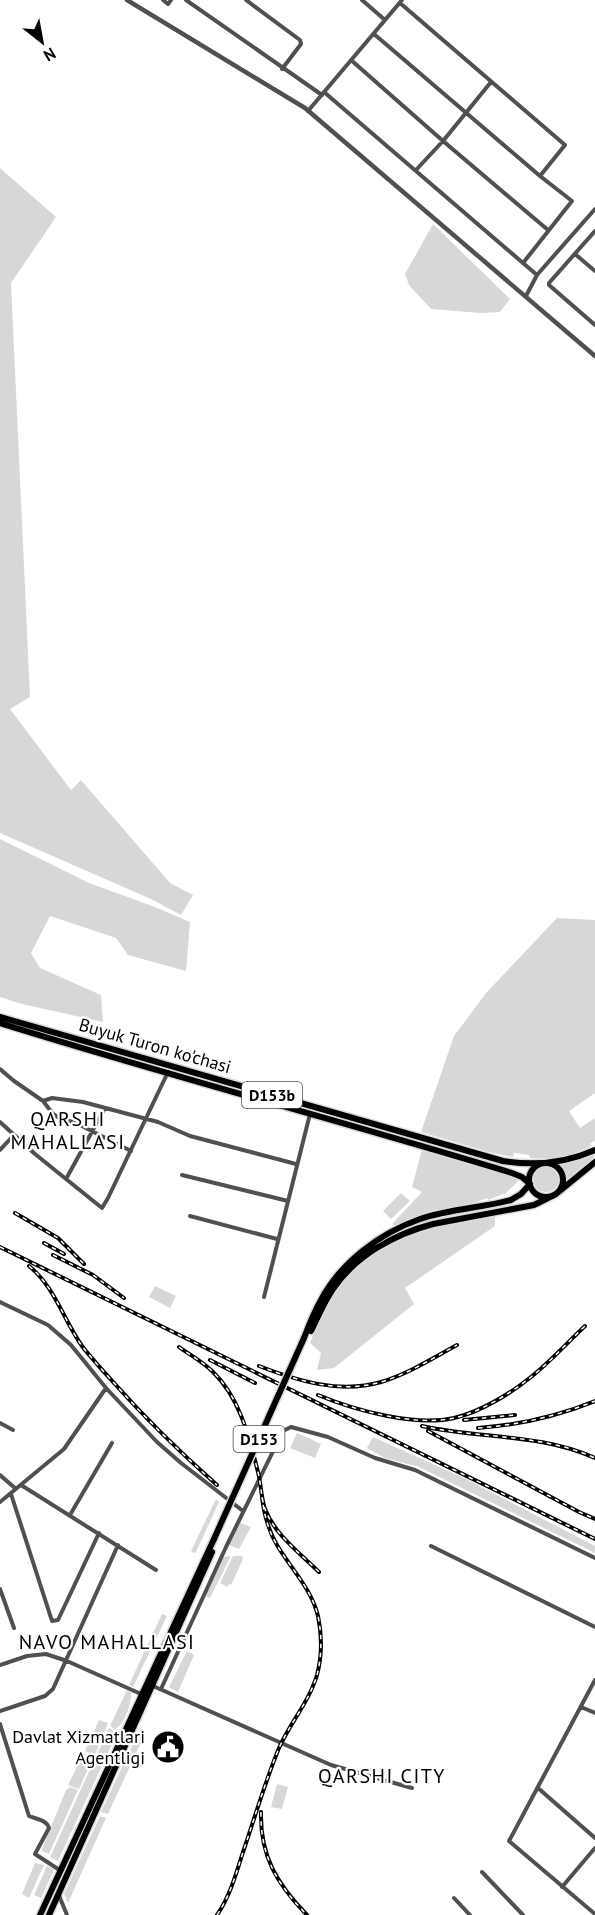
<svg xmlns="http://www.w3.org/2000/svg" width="595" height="1915" font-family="'PT Sans',sans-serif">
<rect width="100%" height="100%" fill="#fff"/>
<!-- green -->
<path fill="#d7d7d7" d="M0,168l56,49 -45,66 19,414 -20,12 61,81 10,-10 89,103 23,12 -12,20 -30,-16 -151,-66z
M433,224l77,75 -10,13 -19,1 -50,-4 -22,-24 -4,-11z
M0,839l89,44 66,24 35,15 -4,49 -58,-16 -12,-17 -66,-22 -19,37 9,15 61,27 2,27 -81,-18 -22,-7z
M557,918l38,2v173l-26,18 11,17 15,-10v22l-5,4 2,2 -30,12h-32l-1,-3 -15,-2 -1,4 -24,-5 -68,-20 33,-96 32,-43z
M422,1149l94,29 2,3 -12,12 -18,7 -1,-2 -18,7 -47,10 -26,11 -4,-2 30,-32 -10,-5z
M595,1154v2l-27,24 -9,-16z
M533 1179a13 13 0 1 1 26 0a13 13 0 1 1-26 0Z
M401,1193l9,8 -19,18 -8,-8z
M495,1217v9l-90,62 9,16 -80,64 -17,2 4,-17 -11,-10c6,-14 11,-29 18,-42 18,-33 56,-57 90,-69 25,-8 52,-11 77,-15z
M155,1286l21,10 -6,12 -21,-11z
M297,1433l24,11 -6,14 -25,-10z
M373,1437l93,42 129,67v7l-176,-86 -34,-9 -18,-10z
M216,1499l3,3 -23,50 -2,1 -3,-2z
M240,1523l11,4 -12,22 -10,-4z
M231,1556l-21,42 -4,-2 15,-37 3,-2z
M233,1556h9l1,3 -12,26 -2,-1 -2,3 -7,-4z
M162,1614l5,2 -34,71 -4,-2z
M187,1651l7,4 -16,37 -9,-5z
M127,1690l4,3c1,11 -7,32 -16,36l-5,-3z
M99,1720l9,3 -13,32 -10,-4z
M109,1728l4,2v12l-55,119 -8,-4z
M136,1737l6,3 -34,74 -7,-2z
M84,1753l9,5 -14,31 -11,-4z
M277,1784l11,3 -6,22 -11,-2z
M70,1787l8,3 -29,64 -7,-3v-2l24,-59z
M100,1816l6,2 -38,85 -4,-9z
M35,1863l9,2 -15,33 -7,-4z
M47,1866l7,4 -13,28 -7,-3z"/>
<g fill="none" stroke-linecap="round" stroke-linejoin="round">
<defs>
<path id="primary" d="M0,1017l503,144c31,5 63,2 92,-11
M0,1023c170,53 342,98 512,150l10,4 8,7 -9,10 -10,6c-30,8 -62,9 -91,19 -40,14 -79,43 -99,81 -7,12 -12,25 -17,38
M529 1180a17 17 0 1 1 34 0a17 17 0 1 1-34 0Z
M311,1331c7,-14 13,-29 22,-42 23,-34 62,-55 100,-65l101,-19 22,-11 39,-32
M40,1915l174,-376
M49,1915l163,-363"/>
</defs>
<!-- primary casing -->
<use href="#primary" stroke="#dbdbdb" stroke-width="9"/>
<!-- minor -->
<path stroke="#505050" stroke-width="4" d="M163,0l5,4 3,-4
M186,0l136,95
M246,0l54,40 1,4 -19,25
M362,0l23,20
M400,3l165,142 -25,31
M374,34l166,142 32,25 -49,62 14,12
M351,60l92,81 105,89
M324,92l199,171
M308,111l94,-111
M416,170l27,-29 48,-59
M595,231l-46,52v2l46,40
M575,254l20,17
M526,296l11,-21 58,-66
M0,1069l14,12 29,20 10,13 6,4 17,5 55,28
M43,1101l9,-3 31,4 75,20 32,14 106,28
M0,1122l35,32 67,54 6,-10 60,-126
M0,1150l14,-15
M182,1175l106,26
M66,1179l39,-71
M190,1216l87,23
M264,1297l46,-183
M0,1302l48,23 23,20 35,43 51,54 24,21 62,48
M0,1423l13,7
M0,1475l16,14
M21,1485l135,85
M11,1494l41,127 6,-1 41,-87
M0,1502l64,-53 42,-61
M70,1515l42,-72
M431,1546l164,81
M0,1589l14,39
M0,1665l27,-9 19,-2 21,7 74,33
M595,1680l-86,161 86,73
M153,1686l178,79 81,23
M161,1689l65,-142 57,-116 8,-4 37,10 47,21 40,12 180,88
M581,1707l14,6
M0,1711l45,-15 8,-7 65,-144
M0,1724l29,92c7,3 18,4 20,12l-14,26 26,17
M538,1788l57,50
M482,1872l41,43
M562,1887l33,-39
M58,1893l9,22
M454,1898l16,17"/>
<!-- tertiary -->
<path stroke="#505050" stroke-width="4.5" d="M127,0l178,108 290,248"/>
<!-- primary -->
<use href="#primary" stroke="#000" stroke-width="6"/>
<defs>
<path id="rail" d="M15,1213l43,25 26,26
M44,1243l20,11
M0,1247l595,292
M53,1255l40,20 31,23
M29,1266c26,21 34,53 53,80 10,13 22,26 33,38 32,36 66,69 102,101
M179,1347c11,8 24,15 34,25 27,26 36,65 45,100 3,12 3,25 7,37 10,26 35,44 54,63
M210,1360l45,23
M259,1366c39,15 81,28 122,16 27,-8 52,-24 76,-37
M318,1395c36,15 97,32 136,23 26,-6 56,-24 77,-41 19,-15 36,-34 54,-51
M464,1420l51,-5
M422,1426c57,13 118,7 173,32
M478,1428c40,-3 80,-12 117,-27
M428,1431l151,81 16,7
M261,1812c-1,44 16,72 46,103
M217,1915c13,-19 19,-41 26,-63 12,-35 22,-70 36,-104 11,-25 30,-46 38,-73 5,-19 5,-40 1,-59 -7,-28 -27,-47 -41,-71 -9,-15 -13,-31 -15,-48"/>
</defs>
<!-- rail casing -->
<use href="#rail" stroke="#000" stroke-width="4"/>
<!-- rail -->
<use href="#rail" stroke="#fff" stroke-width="1.5" stroke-dasharray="4.5" stroke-linecap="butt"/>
<defs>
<path id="primary-bridge" d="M214,1539l90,-201"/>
</defs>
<!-- primary-bridge casing -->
<use href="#primary-bridge" stroke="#dbdbdb" stroke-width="9" stroke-linecap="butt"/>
<!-- primary-bridge -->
<use href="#primary-bridge" stroke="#000" stroke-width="6"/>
</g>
<!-- icons -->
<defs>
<symbol id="civic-disc" viewBox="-11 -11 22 22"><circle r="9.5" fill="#000" stroke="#fff"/><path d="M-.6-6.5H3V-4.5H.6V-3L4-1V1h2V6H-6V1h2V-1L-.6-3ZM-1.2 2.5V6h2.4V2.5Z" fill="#fff"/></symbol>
</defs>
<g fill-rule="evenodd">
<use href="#civic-disc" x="149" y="1728" width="38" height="38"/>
</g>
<g text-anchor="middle" stroke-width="4.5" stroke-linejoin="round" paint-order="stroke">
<!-- shield labels -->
<g fill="#fff" stroke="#4c4c4c" stroke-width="1.5">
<rect x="242" y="1082" width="60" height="26" rx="4.5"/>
<rect x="233.5" y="1426" width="51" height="26" rx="4.5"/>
</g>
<g font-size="16" font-weight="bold" fill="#000">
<text x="272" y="1101">D153b</text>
<text x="259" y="1445">D153</text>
</g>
<!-- street labels -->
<g font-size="18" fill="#000" stroke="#fff">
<text transform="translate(155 1046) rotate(16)" y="6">Buyuk Turon ko'chasi</text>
</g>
<!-- poi labels -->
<g font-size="18" fill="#000" stroke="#fff" text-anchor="end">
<text x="145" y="1743">Davlat Xizmatlari<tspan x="145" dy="21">Agentligi</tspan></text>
</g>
<!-- neighbourhood labels -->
<g font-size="20" letter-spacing="1.5" fill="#000" stroke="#fff">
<text x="68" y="1126">QARSHI<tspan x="68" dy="23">MAHALLASI</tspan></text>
<text x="107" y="1649">NAVO MAHALLASI</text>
<text x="382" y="1783">QARSHI CITY</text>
</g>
</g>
<!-- north arrow -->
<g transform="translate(42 42) rotate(149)" stroke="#ffffff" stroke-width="4.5" paint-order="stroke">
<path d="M0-4.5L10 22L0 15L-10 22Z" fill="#000000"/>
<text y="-9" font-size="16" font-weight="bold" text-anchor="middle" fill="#000000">N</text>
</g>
</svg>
